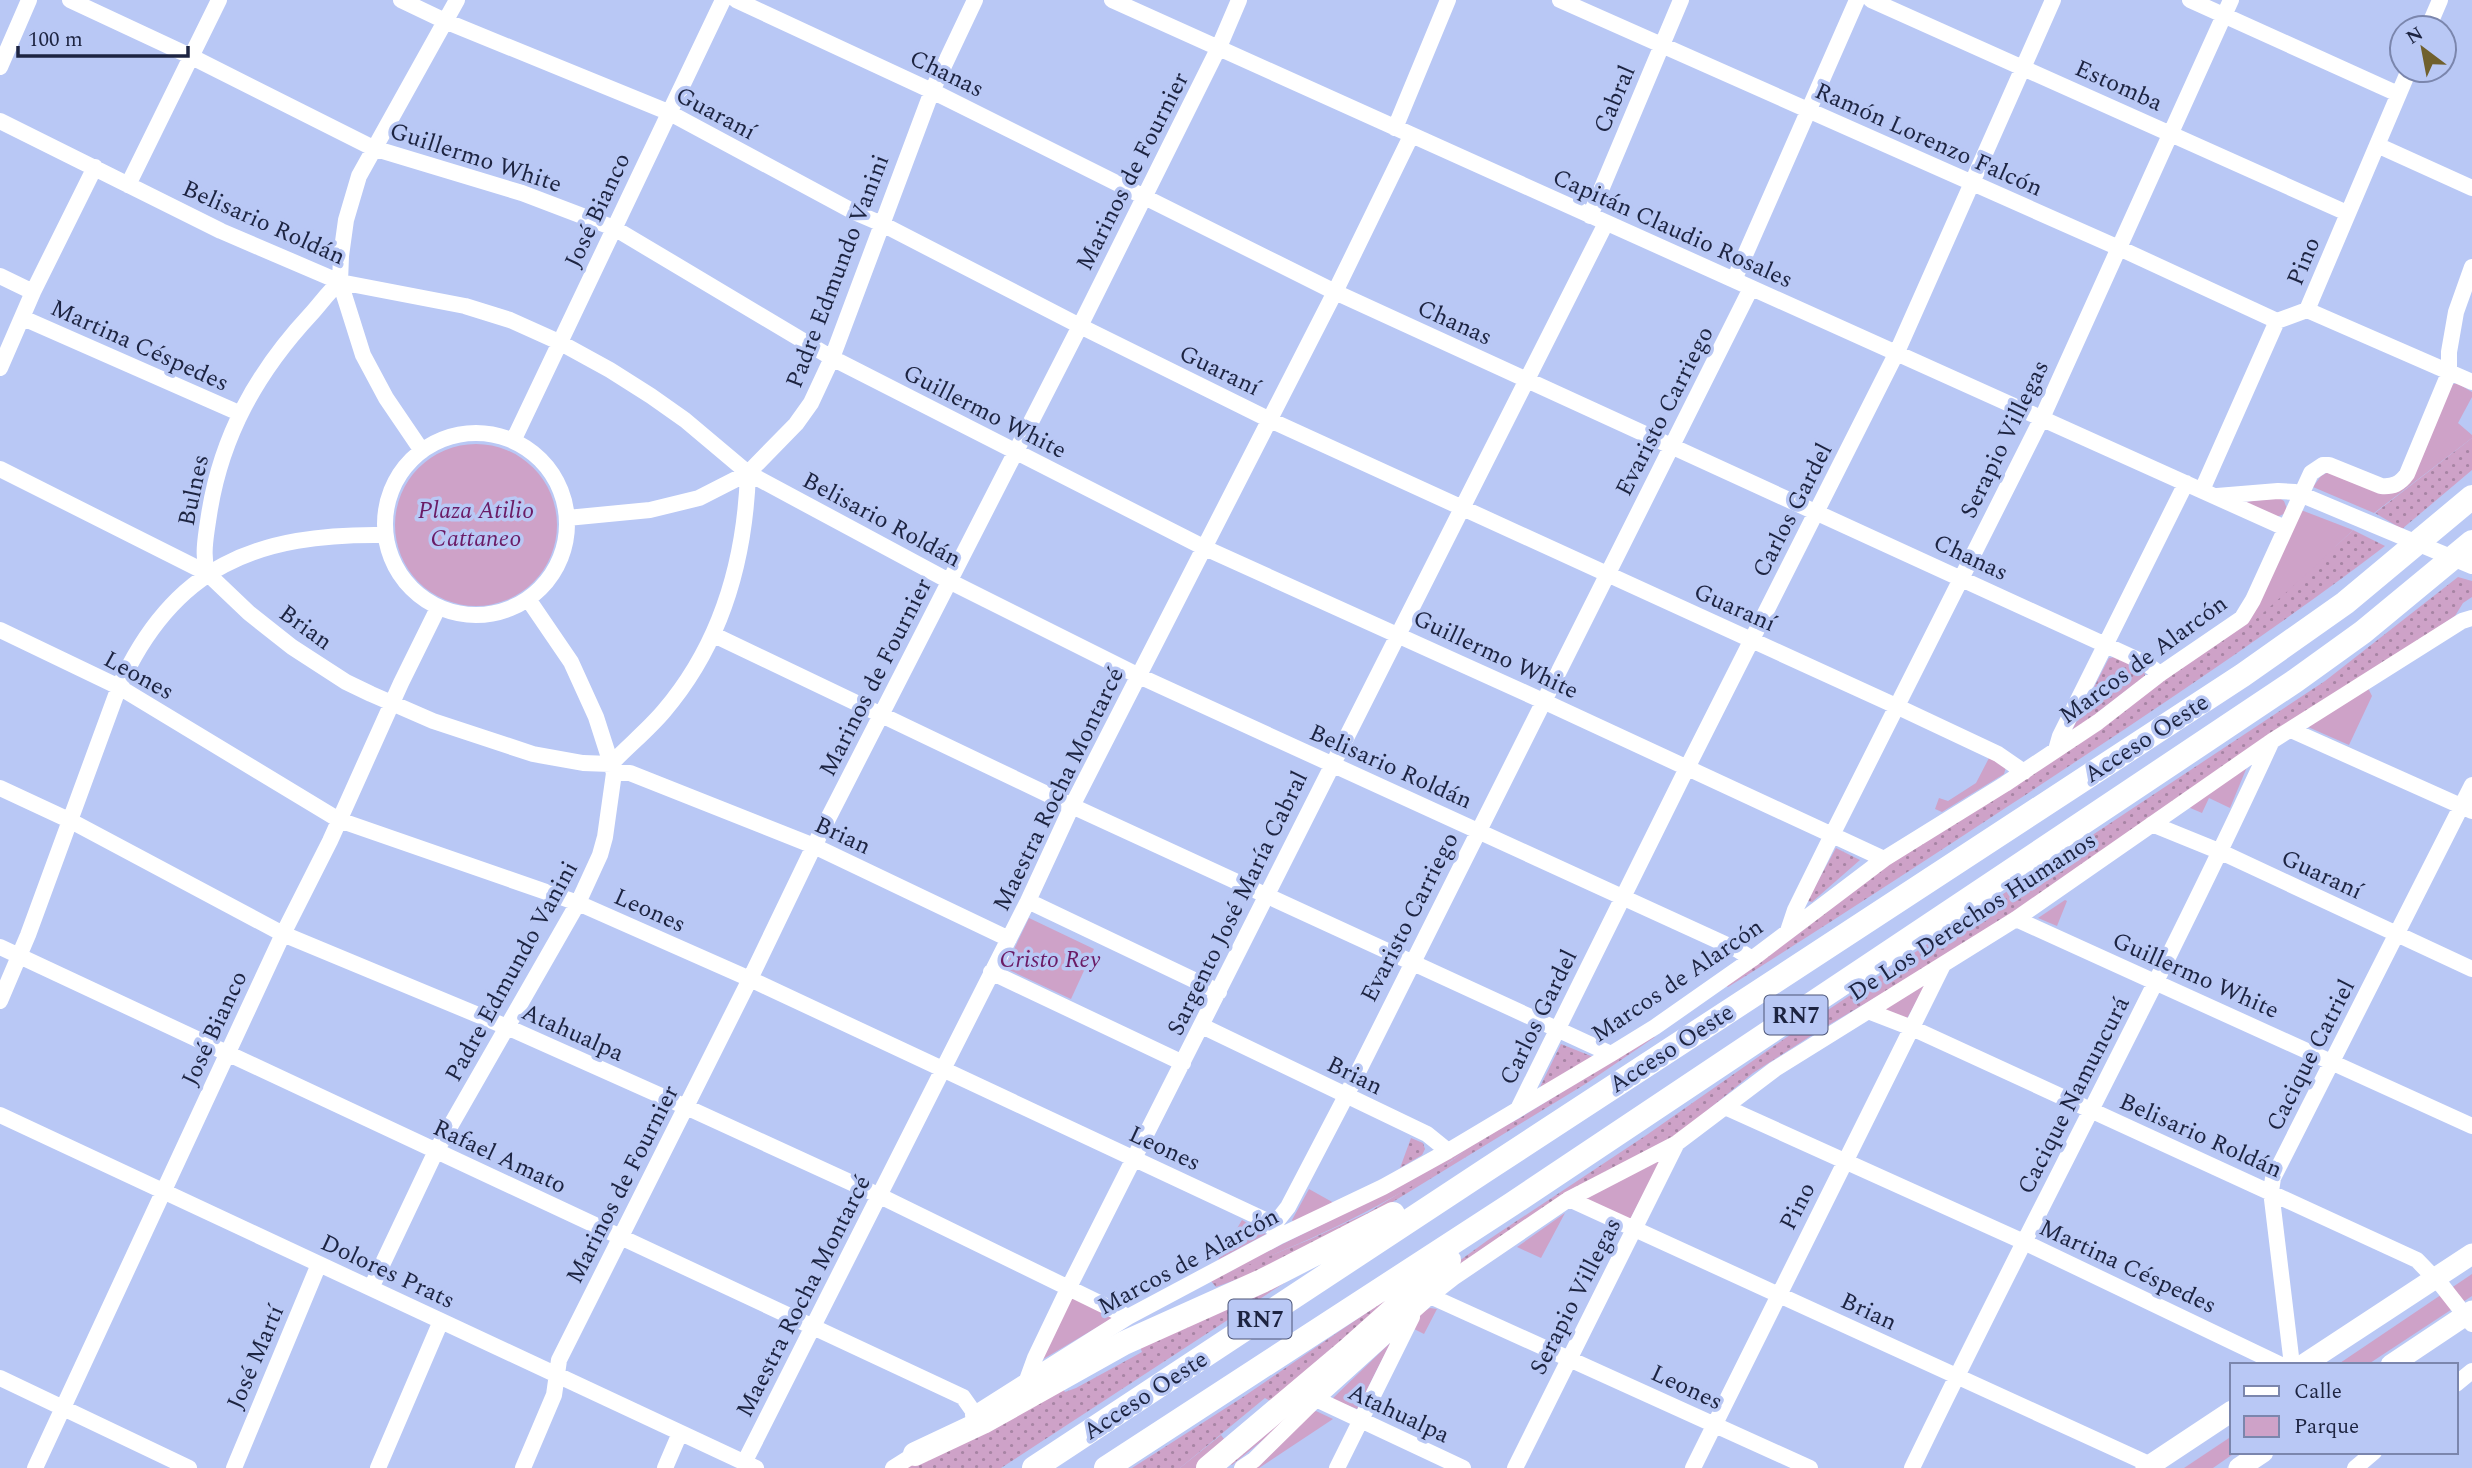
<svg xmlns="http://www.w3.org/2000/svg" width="2472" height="1468" font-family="Spectral,serif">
<defs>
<pattern id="grass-dots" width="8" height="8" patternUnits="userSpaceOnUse" patternTransform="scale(1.75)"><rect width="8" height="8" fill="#cea2c8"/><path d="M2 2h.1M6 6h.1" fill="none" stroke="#a784a4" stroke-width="1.8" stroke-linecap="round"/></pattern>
</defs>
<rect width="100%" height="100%" fill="#b9c8f5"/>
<!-- grass -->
<path fill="url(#grass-dots)" d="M2472,438v32l-70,59 -27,-16z
M2353,530l32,16c-120,91 -246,174 -372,257 -95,62 -189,124 -285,184l-3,-2 156,-116 455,-323z
M2458,577l14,4v16l-9,6 -8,13 -488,328 -147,86 -67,43 -79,65 -108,57 -334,270 -2,-1 203,-184 55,-40 160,-106 136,-95 541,-358z
M2115,657l29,13 1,6 -75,58 39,-76z
M1836,848l24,12 -48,42 -5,-1z
M1652,1036l3,1 -68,46 -245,150 -55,28 -71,26 -6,-7 101,-41 58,-27 84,-52 27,-21 40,-21z
M1561,1044l35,14 -56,29z
M1411,1138l12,5 2,6 -3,6 -22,13z
M1298,1274l-297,194h-97l157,-82 4,6 11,-4 66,-36 -2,-5z
M1397,1292l-123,111 -9,-5 -85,70h-48l111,-71z"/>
<!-- park -->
<path fill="#cea2c8" d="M2457,383l15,9v5l-14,26 14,12v3l-98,75 -61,-26 8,-11 11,-6 57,22 62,-107z
M395 525a81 81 0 1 1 162 0a81 81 0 1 1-162 0Z
M2279,498l5,3 3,8 -1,4 -9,4 -33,-15z
M2301,510l52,20 -44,42 -63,56 -3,-2z
M2368,688l4,8 -23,49 -41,-18z
M1989,758l17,9 -2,7 -62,38 -7,-3 4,-11 9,3 28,-18z
M2247,767l-17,41 -21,-10 -7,15 -14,-6z
M2065,900l2,1 -10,25 -19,-8z
M1029,918l65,31 -23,50 -66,-31z
M1926,984l-21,38 -23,-13z
M1480,1140c-86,65 -170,101 -270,140l119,-59z
M1663,1157l-34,64 -47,-23z
M1309,1189l25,14 -40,20 -2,-3z
M1565,1213l-24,45 -24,-11z
M1242,1220l24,14 -48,26z
M2472,1274v22l-105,69h-30z
M1072,1293l44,23 -76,45z
M1430,1308l7,1 -13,25 -12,-6 9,-15z
M1391,1342l-34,67 -25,-10z
M1316,1411l17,8 -74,49h-4l53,-54z
M1221,1435l3,4 -25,29h-19z
M2232,1436v16h4l-23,16h-29z"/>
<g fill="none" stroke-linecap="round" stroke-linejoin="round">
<!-- minor -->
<path stroke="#fff" stroke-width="16" d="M70,0l120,56 183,92 149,45 92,35 218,130 373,190 338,153 341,158
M401,0l44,21 223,91 186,100 28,12 198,102 190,94 626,286 102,48 26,18
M736,0l196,91 403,201 812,372 13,10
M1112,0l1173,528
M1560,0l559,248 158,73
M1871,0l476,213
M2190,0l208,94
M2428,28l12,-28
M0,67l29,-67
M0,121l221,110 119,51 125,24 45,14 49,22 51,28 41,26 34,24 63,53 201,108 190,95 599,274 14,9
M1395,128l53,-128
M2377,145l95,43
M128,185l91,-185
M1590,216l91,-216
M0,276l33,16
M1734,280l123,-280
M2307,310l165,72
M23,318l216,95
M0,368l33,-76 62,-125
M385 524a91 91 0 1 1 182 0a91 91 0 1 1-182 0Z
M513,441l210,-441
M422,451l-36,-53 -23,-43 -23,-73 1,-26 5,-36 13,-44 98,-176
M0,469l207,104 42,40 43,34 54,35 25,12 62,27 100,33 50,9 28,1
M2202,490l75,-169 30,-11 102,-240
M2217,496l61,-5 17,1 177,74
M567,518l83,-8 49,-12 49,-25 48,-49 15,-21 21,-45 100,-267 43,-91
M207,573c-5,-19 -1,-38 2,-58 12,-79 48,-143 102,-201 10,-11 18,-23 29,-32
M0,630l119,57 220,133 239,83 172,76 515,241 15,16
M714,635l358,171 539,248
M2291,730l181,81
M2056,750l4,-14 126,-253
M611,764c17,-18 37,-34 53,-53 57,-67 81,-151 84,-238
M614,773h16l184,73 195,93
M0,788l71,33 212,113 224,93 179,80 192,88 250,122
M2152,824l69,28 251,117
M1028,901l191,91
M2016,919l456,207
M1788,931l7,-21 37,-75 210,-417 189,-418
M0,947l963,450 12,17
M991,972l192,91
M0,1001l28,-66 91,-248c54,-121 138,-154 266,-152
M1868,1011l44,17 505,232 26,27 29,37
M1202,1026l225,108 21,17
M1725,1107l299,135 257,123
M1518,1109l169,-341 210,-416 156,-352
M0,1115l756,353
M1569,1199l582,266
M1273,1226l15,-19 58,-111 405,-808
M371,1288l65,-137 142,-248 22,-48 5,-18 9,-64 -18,-56 -25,-55 -43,-63
M1430,1296l380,172
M2292,1365l-21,-174 2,-13 199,-393
M0,1378l189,90
M1027,1380l8,-22 34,-71 537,-1064
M2456,1384l16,-13
M1316,1399l147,69
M973,1415l155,-98 152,-81 103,-49 65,-36 163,-97 44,-27 97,-68 132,-100 121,-75 93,-62 62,-48 82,-56 11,-18 58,-127 12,-8h6l52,21c12,1 19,-2 26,-12l42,-101v-21l7,-40 16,-45
M744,1463l284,-562 44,-95 263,-514 76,-156
M35,1468l248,-534 47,-93 71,-158 37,-75
M234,1468l85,-204
M378,1468l63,-147
M523,1468l31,-73 5,-35 191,-381 64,-133 266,-520 139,-279 20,-47
M665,1468l15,-35
M893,1468l30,-19
M1242,1468l12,-8 62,-61 114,-103 23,-18 116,-79 108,-56 98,-74 241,-150 256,-178 190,-120 10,-3
M1337,1468l75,-151
M1515,1468l162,-325
M1693,1468l250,-503
M1912,1468c117,-243 246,-480 359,-725
M2355,1468l19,-16"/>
<!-- major -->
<path stroke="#fff" stroke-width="21" d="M2303,1365l169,-111
M2391,1365l81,-54
M2146,1468l86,-57
M2239,1468l24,-16"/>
<!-- highway -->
<path stroke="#fff" stroke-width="24" d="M915,1454l68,-32 141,-79 138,-62 131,-67
M1034,1468l452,-298 757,-495 102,-72 127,-106
M1106,1468l406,-264 783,-523 68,-49 109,-90
M1208,1468l140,-118 101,-90"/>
</g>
<g text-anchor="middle" stroke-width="7" stroke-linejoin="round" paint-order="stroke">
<!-- shield labels -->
<g fill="#b9c8f5" stroke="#4c5577" stroke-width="2">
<rect x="1764.5" y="995.5" width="63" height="39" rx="5"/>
<rect x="1228.5" y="1299.5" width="63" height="39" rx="5"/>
</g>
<g font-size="23" font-weight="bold" fill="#1d2441">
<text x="1796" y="1023">RN7</text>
<text x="1260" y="1327">RN7</text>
</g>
<!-- street labels -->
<g font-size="24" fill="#1d2441" stroke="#b9c8f5">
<text transform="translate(947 73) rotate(26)" y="8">Chanas</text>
<text transform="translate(2119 85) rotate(24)" y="8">Estomba</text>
<text transform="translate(1614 99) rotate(-67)" y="8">Cabral</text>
<text transform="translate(716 113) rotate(28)" y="8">Guaraní</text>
<text transform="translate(1929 139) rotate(24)" y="8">Ramón Lorenzo Falcón</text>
<text transform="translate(476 157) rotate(18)" y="8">Guillermo White</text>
<text transform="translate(1132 171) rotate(-63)" y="8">Marinos de Fournier</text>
<text transform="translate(597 210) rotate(-65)" y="8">José Bianco</text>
<text transform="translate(264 222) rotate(24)" y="8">Belisario Roldán</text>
<text transform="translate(1673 228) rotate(24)" y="8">Capitán Claudio Rosales</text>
<text transform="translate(2303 261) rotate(-67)" y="8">Pino</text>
<text transform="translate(837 271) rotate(-69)" y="8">Padre Edmundo Vanini</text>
<text transform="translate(1455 322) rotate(24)" y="8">Chanas</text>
<text transform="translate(140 345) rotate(24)" y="8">Martina Céspedes</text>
<text transform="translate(1220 370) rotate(26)" y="8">Guaraní</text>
<text transform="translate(985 411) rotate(27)" y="8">Guillermo White</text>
<text transform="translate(1664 411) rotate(-63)" y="8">Evaristo Carriego</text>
<text transform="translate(2004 439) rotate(-64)" y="8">Serapio Villegas</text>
<text transform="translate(193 490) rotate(-78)" y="8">Bulnes</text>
<text transform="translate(1792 510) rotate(-63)" y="8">Carlos Gardel</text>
<text transform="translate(882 519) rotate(28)" y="8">Belisario Roldán</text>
<text transform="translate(1971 557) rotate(25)" y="8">Chanas</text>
<text transform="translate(1735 607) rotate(24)" y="8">Guaraní</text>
<text transform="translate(306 627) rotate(36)" y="8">Brian</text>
<text transform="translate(1496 654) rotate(25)" y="8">Guillermo White</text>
<text transform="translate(2143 659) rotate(-36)" y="8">Marcos de Alarcón</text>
<text transform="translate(139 675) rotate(29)" y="8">Leones</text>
<text transform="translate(875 677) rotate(-63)" y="8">Marinos de Fournier</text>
<text transform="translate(2146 738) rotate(-33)" y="8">Acceso Oeste</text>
<text transform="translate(1391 766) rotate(24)" y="8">Belisario Roldán</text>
<text transform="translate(1058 789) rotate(-64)" y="8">Maestra Rocha Montarcé</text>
<text transform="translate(843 835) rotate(25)" y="8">Brian</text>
<text transform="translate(2322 874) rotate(25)" y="8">Guaraní</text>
<text transform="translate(1237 903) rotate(-64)" y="8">Sargento José María Cabral</text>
<text transform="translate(650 910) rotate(24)" y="8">Leones</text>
<text transform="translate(1972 916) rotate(-33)" y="8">De Los Derechos Humanos</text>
<text transform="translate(1409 917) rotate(-63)" y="8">Evaristo Carriego</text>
<text transform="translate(511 971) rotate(-61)" y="8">Padre Edmundo Vanini</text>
<text transform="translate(2196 975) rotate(24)" y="8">Guillermo White</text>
<text transform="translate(1677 980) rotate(-34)" y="8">Marcos de Alarcón</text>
<text transform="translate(1538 1017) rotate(-64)" y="8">Carlos Gardel</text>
<text transform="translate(214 1028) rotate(-65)" y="8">José Bianco</text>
<text transform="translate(573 1032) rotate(24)" y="8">Atahualpa</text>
<text transform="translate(1671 1048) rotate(-33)" y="8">Acceso Oeste</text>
<text transform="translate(2310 1055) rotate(-63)" y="8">Cacique Catriel</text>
<text transform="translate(1355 1075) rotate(26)" y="8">Brian</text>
<text transform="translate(2073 1095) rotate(-63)" y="8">Cacique Namuncurá</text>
<text transform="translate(2201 1135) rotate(24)" y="8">Belisario Roldán</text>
<text transform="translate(1165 1148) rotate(25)" y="8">Leones</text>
<text transform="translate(500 1156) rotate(25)" y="8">Rafael Amato</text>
<text transform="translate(622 1184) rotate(-63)" y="8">Marinos de Fournier</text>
<text transform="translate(1797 1206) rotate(-63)" y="8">Pino</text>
<text transform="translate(1188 1261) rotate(-28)" y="8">Marcos de Alarcón</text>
<text transform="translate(2128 1266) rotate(25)" y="8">Martina Céspedes</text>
<text transform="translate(388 1271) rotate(25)" y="8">Dolores Prats</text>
<text transform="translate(803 1296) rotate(-63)" y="8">Maestra Rocha Montarcé</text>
<text transform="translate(1575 1296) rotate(-63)" y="8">Serapio Villegas</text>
<text transform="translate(1869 1311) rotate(25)" y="8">Brian</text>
<text transform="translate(255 1357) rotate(-67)" y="8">José Martí</text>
<text transform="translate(1687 1387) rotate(25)" y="8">Leones</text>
<text transform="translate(1145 1395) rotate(-33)" y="8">Acceso Oeste</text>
<text transform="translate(1399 1413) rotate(25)" y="8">Atahualpa</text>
</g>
<!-- park labels -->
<g font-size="24" font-style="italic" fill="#6a1b65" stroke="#b9c8f5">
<text x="476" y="518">Plaza Atilio<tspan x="476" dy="28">Cattaneo</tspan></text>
<text x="1050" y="967">Cristo Rey</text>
</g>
</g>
<!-- legend -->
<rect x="2230" y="1363" width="228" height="91" fill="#b9c8f5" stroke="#7b86ad" stroke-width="2"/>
<rect x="2244" y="1386" width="35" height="10" fill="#ffffff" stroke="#7b86ad" stroke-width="2"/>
<text x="2294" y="1398" font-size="21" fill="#1d2441">Calle</text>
<rect x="2244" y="1416" width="35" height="21" fill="#cea2c8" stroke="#7b86ad" stroke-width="2"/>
<text x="2294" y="1433" font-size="21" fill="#1d2441">Parque</text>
<!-- north arrow -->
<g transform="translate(2423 49) rotate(328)"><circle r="33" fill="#b9c8f5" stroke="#7b86ad" stroke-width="2"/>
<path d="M0-5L12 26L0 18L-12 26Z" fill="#70602d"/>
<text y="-10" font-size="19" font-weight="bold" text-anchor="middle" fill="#1d2441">N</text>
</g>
<!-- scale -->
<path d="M18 46v10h170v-10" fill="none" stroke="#1d2441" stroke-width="3.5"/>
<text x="28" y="46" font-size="21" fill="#1d2441" stroke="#b9c8f5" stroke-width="5" paint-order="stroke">100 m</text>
</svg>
